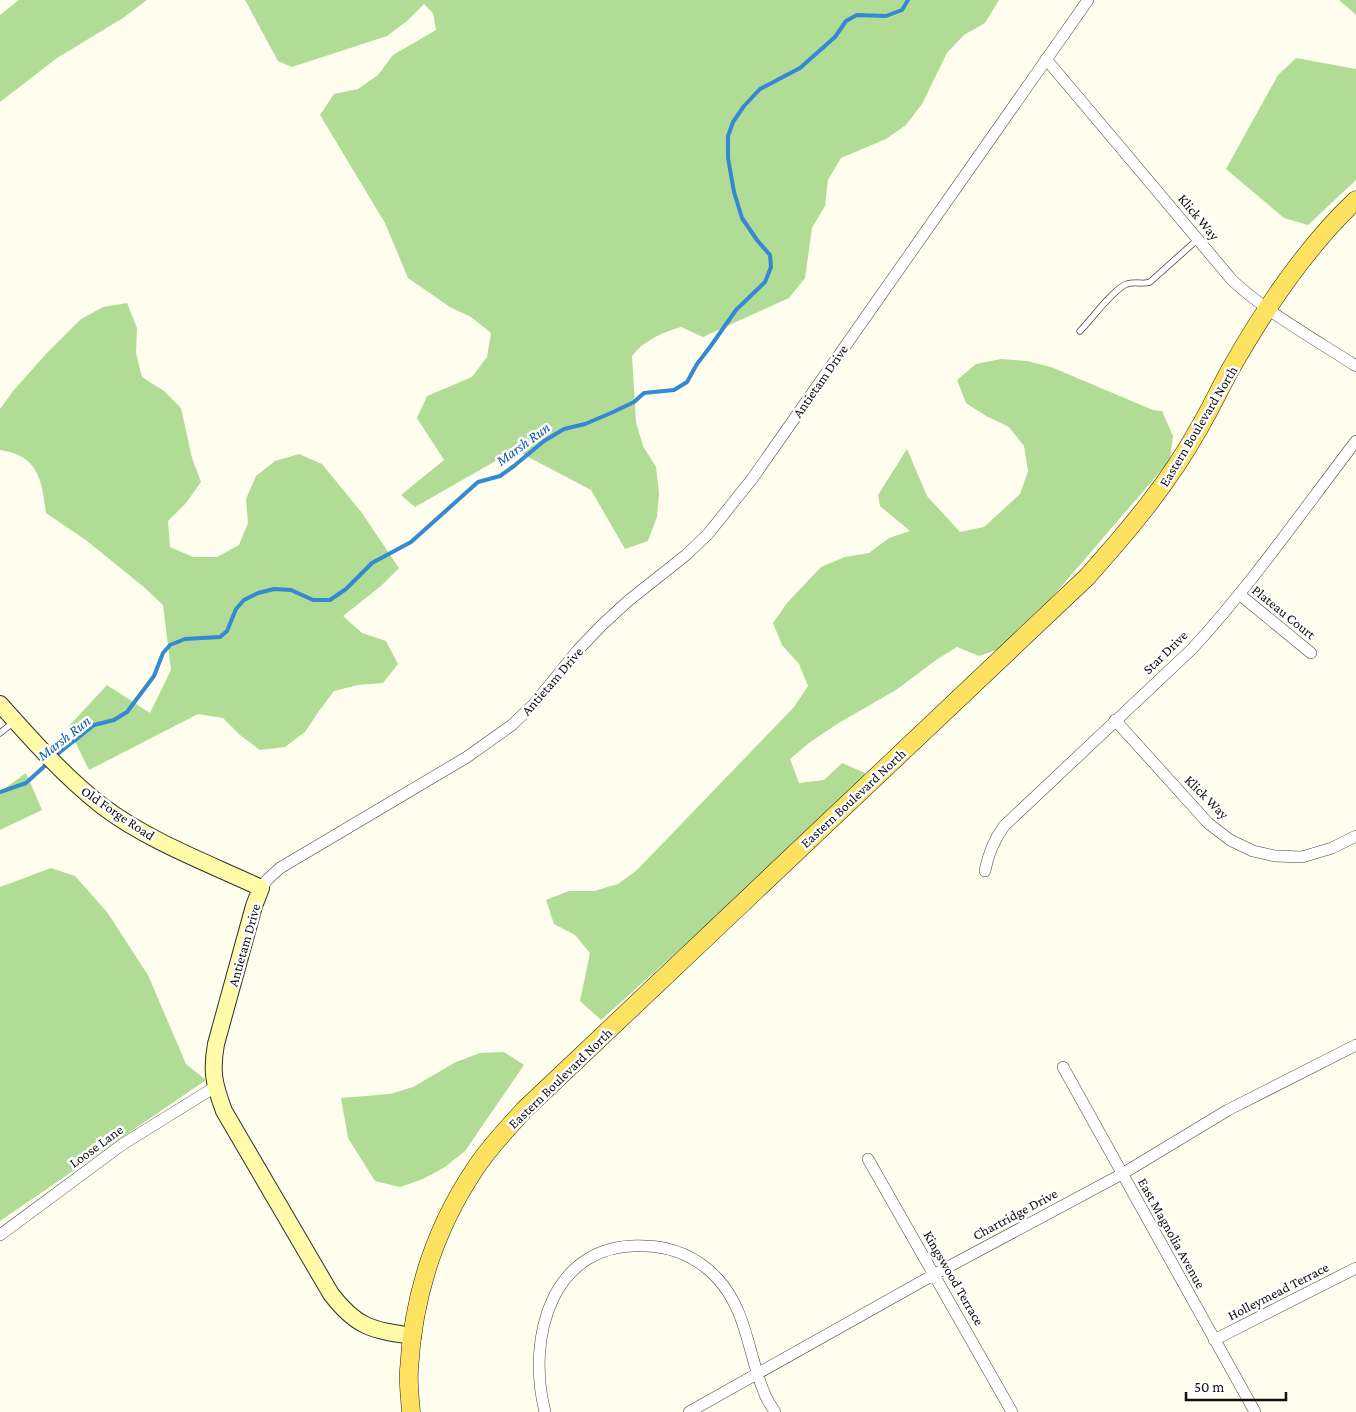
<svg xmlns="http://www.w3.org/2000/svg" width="1356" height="1412" font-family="'Crimson Pro',serif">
<rect width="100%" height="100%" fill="#fffdee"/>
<!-- forest -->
<path fill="#b0dc95" d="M19,0h128l-24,18 -66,40 -57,44v-87z
M245,0h754l-14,23 -21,12 -17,18 -25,51 -16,21 -20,14 -45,19 -13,22 -3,26 -13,22 -7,50 -16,20 -86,39 -22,-10c-19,6 -37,13 -49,29l4,66 7,24 13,21 3,26 -2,24 -9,24 -23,8 -34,-59 -76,-40 -100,57 -14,-12 43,-35 -27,-42 10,-22 45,-19 15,-20 4,-24 -20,-16 -21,-10 -42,-29 -23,-55 -65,-108 14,-21 24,-5 20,-14 15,-20 43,-25 -3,-17 -9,-9 -17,17 -20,15 -95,31 -14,-6z
M1339,0h17v15z
M1296,58l60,11v111l-48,45 -24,-7 -58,-49 52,-94z
M127,303l10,25 -1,25 6,24 22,14 17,17 11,50 9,24 -15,21 -18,18 2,26 23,10h24l22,-12 9,-22 -2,-24 10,-23 19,-15 24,-7 23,10 40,49 37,55 -18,18 -38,30 19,17 24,8 12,23 -15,19 -25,2 -24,6 -15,20 -14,21 -20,15 -25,3 -20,-15 -17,-17 -25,-4 -109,56 -21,-43 39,-42 43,28 21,-43 -8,-65 -18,-17 -58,-47 -41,-28c-4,-33 -8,-58 -46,-63v-41l14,-19 32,-36 35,-35 22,-12z
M1001,359l26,2 24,6 102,43 9,1 11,25 -3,24 -159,185 -32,11 -22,-9 -21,13 -40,30 -59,34 -28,19 -19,16 9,24 25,-3 18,-17 23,10 -9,24 -18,10 -237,213 -21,-19 10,-48 -15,-18 -21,-11 -8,-24 23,-9h25l24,-7 19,-14 157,-163 14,-21 -9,-22 -17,-19 -9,-22 14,-20 34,-36 24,-10 24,-4 20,-15 21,-7 -30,-25 -2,-11 29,-46 20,47 33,36 24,-5 36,-33 8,-23 -4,-25 -15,-19 -23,-11 -20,-13 -9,-23 19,-16z
M26,773l16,37 -42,20v-38z
M51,868l24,8 32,36 41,63 38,89 20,16 -206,141v-334z
M504,1052l20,13 -59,86 -20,16 -22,12 -23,8 -25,-6 -27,-43 -7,-40 49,-4 23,-7 43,-25 24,-9z"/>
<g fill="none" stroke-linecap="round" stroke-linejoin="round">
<!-- stream -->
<path stroke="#3589d2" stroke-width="4" d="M55,756l39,-31 20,-5 13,-8 27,-36 9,-23 7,-8 15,-6 35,-2 7,-6 9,-22 8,-9 14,-7 16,-4 17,1 22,10h17l16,-11 26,-26 39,-21 67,-60 22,-6 14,-10 30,-25 20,-12 21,-5 26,-11 23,-11 10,-9 30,-3 13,-8 10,-18 13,-17 26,-37 29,-28 6,-15 -1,-12 -13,-15 -15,-22 -8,-26 -6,-34v-22l5,-14 11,-16 16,-17 40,-21 35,-31 11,-16 11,-6 29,1 16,-6 6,-10
M0,792l26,-9 22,-20"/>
<defs>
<path id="lane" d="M1080,331c11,-11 34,-43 47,-47 8,-3 16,1 23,-2l48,-43
M0,733l14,-11"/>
<path id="street" d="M1046,59l186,221c34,32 84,60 124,86
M1239,594l72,59
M1115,720l93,103 22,17 23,11 22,5 27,1 30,-9 24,-12
M985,871c3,-17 9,-31 19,-45l188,-177c60,-65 111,-139 164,-208
M261,888l7,-9 12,-11 187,-111 45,-32 22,-21 44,-54 24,-25 26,-24 58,-46 22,-21 44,-55 336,-479
M1063,1067l192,345
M868,1159l144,253
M0,1235l123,-91 92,-57
M1214,1340l142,-72
M545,1412c-19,-75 7,-172 101,-166 27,1 52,12 71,32 30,32 31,76 47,114 2,7 7,13 11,20
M689,1412l246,-138 187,-100 106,-64 128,-65"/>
<path id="secondary" d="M0,704c32,36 64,72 102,102 48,36 106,57 159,82l-7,18 -38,138c-5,28 -2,40 8,67l107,183c26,34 41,36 82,42"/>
<path id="primary" d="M411,1412c-1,-14 -3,-28 -2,-42 4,-74 25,-140 66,-201 14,-22 32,-40 49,-59l563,-533c41,-46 81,-93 111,-147 12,-20 21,-40 32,-60 34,-60 76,-123 126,-170"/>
</defs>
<!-- lane casing -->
<use href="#lane" stroke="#414141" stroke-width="7"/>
<!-- street casing -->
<use href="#street" stroke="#414141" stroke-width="12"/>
<!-- secondary casing -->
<use href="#secondary" stroke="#303030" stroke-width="18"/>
<!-- primary casing -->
<use href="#primary" stroke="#1f1f1f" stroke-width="19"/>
<!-- lane -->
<use href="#lane" stroke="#fff" stroke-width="5.5"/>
<!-- street -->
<use href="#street" stroke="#fff" stroke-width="11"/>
<!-- secondary -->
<use href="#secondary" stroke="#fffba9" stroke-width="16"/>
<!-- primary -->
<use href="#primary" stroke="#fde160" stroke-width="18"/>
</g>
<g text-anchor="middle" stroke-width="5" stroke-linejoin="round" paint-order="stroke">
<!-- street labels -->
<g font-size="14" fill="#0e0e0e" stroke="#fff">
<text transform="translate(1199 217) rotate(50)" y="5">Klick Way</text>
<text transform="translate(820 381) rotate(-55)" y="5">Antietam Drive</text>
<text transform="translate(1198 426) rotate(-59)" y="5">Eastern Boulevard North</text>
<text transform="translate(1284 612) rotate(39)" y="5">Plateau Court</text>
<text transform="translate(1165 652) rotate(-44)" y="5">Star Drive</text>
<text transform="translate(552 681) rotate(-49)" y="5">Antietam Drive</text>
<text transform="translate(1207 797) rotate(45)" y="5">Klick Way</text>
<text transform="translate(853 798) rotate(-43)" y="5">Eastern Boulevard North</text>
<text transform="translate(118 813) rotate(34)" y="5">Old Forge Road</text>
<text transform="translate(244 945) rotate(-74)" y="5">Antietam Drive</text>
<text transform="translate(560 1078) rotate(-44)" y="5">Eastern Boulevard North</text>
<text transform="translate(96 1146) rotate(-36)" y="5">Loose Lane</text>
<text transform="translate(1015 1214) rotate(-28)" y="5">Chartridge Drive</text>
<text transform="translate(1172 1233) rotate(61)" y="5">East Magnolia Avenue</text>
<text transform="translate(954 1278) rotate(60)" y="5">Kingswood Terrace</text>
<text transform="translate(1278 1291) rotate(-27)" y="5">Holleymead Terrace</text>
</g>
<!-- water labels -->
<g font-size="15" font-style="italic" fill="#125ba4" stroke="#fff">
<text transform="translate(523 444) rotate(-36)" y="5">Marsh Run</text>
<text transform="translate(64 738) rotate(-38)" y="5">Marsh Run</text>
</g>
</g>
<!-- scale -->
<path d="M1186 1392v8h100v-8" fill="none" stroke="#0e0e0e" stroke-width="2.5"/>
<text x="1194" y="1392" font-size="15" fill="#0e0e0e" stroke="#ffffff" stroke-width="4" paint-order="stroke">50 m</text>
</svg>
